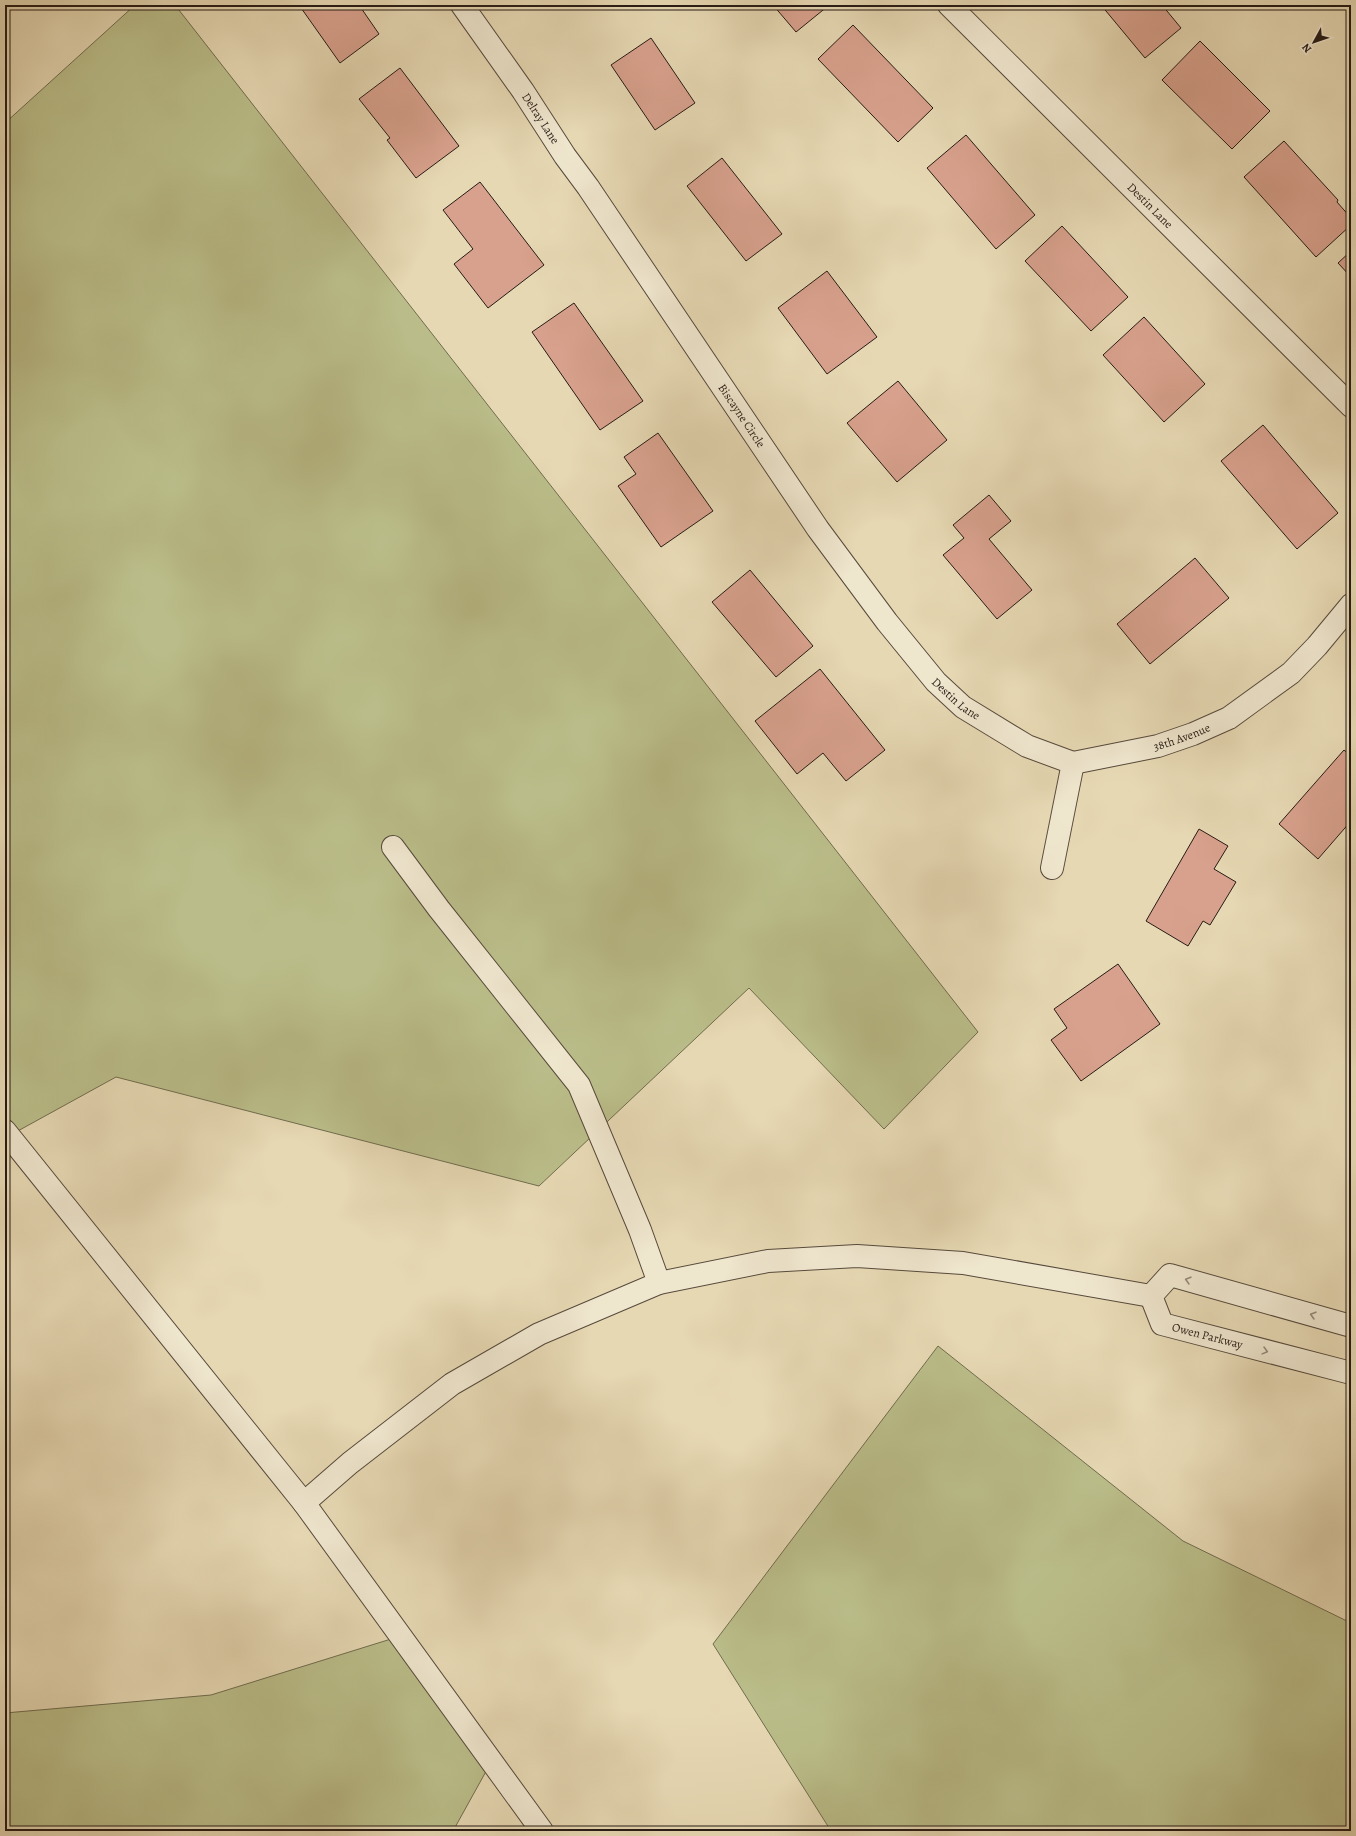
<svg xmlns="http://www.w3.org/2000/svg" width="1356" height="1836" font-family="Alegreya,serif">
<rect width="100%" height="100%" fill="#e6d8b3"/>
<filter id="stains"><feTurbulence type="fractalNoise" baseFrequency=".005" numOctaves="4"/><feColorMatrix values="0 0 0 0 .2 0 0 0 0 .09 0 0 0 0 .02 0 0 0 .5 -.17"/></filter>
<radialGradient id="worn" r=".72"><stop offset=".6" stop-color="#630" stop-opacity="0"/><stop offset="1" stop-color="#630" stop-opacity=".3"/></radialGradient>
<!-- green -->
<path fill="#babd89" stroke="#706c4f" d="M135,5h40l803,1027 -94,97 -135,-141 -210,198 -423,-109 -111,61v-1015z
M938,1346l245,195 168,82v208h-520l-118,-187z
M391,1639l98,127 -36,65h-448v-118l206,-18z"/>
<!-- building -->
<path fill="#d8a18d" stroke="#271b15" d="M299,5h60l20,29 -39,29z
M773,5h54l1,1 -32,26z
M1101,5h61l19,23 -36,30z
M853,25l80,83 -35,34 -80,-83z
M651,38l44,65 -40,27 -44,-65z
M1200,41l70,70 -38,38 -70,-69z
M400,68l59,78 -43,32 -29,-38 3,-2 -31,-39z
M966,135l69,80 -39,34 -69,-81z
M1284,141l54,59 -1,2 14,16v7l-35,32 -72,-80z
M722,158l60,76 -36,27 -59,-75z
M480,182l64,83 -56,43 -34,-44 19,-15 -30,-39z
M1062,226l66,71 -37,34 -66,-70z
M1351,251v26l-13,-14z
M827,271l50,66 -50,37 -49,-66z
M574,303l69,98 -43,29 -68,-98z
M1144,317l61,67 -41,38 -61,-67z
M898,381l49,59 -50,42 -50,-59z
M1263,425l75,88 -41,36 -76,-88z
M658,433l55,78 -52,36 -43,-61 18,-12 -12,-17z
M989,495l22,26 -22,18 43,51 -35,29 -54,-64 21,-17 -11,-13z
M1195,558l34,40 -79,66 -33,-40z
M750,570l63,76 -37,31 -64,-75z
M820,669l65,81 -39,31 -23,-28 -26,21 -42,-53z
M1344,750l7,6v65l-33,38 -39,-35z
M1199,829l29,17 -14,23 22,13 -26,43 -7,-4 -15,25 -42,-25z
M1118,964l42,60 -79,57 -30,-41 16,-12 -13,-19z"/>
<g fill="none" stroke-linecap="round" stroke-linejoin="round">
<defs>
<g id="minor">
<path id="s1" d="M462,5l61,86 42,65 23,31 230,342 69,93 49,60 27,25 64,39 46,17"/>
<path id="s2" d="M949,5l402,401"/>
<path id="s3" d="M1073,763l85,-17 35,-12 36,-16 62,-45 26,-27 34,-41"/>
<path d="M393,847l46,62 140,176 61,145 19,53"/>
<path d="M1052,868l21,-105"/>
<path d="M5,1131l299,372 46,-40 102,-79 87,-50 120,-51 109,-22 89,-5 106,7 188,33"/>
<path id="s4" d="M1151,1296l11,28 189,49"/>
<path d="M1151,1296l19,-21 181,51"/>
<path d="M304,1503l238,328"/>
</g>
</defs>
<!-- minor casing -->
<use href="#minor" stroke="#574a3c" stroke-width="24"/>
<!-- minor -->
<use href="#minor" stroke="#efe6ce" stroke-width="22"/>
</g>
<!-- one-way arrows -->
<defs><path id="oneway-chevron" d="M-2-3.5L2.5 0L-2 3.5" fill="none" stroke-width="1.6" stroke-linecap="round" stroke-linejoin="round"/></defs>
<g stroke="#958b7b">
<use href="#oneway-chevron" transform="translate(1188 1280) rotate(-164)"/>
<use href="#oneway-chevron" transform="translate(1313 1315) rotate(-164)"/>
<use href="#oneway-chevron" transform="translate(1265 1351) rotate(15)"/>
</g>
<g text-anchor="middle" stroke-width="3" stroke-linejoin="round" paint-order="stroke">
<!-- street labels -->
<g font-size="12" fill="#271b15" stroke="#efe6ce">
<text dy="4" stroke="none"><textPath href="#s1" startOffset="138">Delray Lane</textPath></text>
<text dy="4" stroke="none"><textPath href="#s2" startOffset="284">Destin Lane</textPath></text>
<text dy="4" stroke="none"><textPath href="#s1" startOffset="497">Biscayne Circle</textPath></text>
<text dy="4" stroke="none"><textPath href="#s1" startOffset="853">Destin Lane</textPath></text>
<text dy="4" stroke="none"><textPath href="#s3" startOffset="112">38th Avenue</textPath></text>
<text dy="4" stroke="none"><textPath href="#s4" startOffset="77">Owen Parkway</textPath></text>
</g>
</g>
<!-- margin -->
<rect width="1356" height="1836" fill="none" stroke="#e6d8b3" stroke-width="20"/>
<rect x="6" y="6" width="1344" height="1824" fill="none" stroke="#271b15" stroke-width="2"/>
<rect x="10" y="10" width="1336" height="1816" fill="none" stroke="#271b15"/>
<!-- north arrow -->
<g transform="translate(1314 42) rotate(230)" stroke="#efe6ce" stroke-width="3" paint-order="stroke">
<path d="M0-3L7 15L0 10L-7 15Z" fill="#271b15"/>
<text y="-6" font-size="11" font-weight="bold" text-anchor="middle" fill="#271b15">N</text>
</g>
<rect width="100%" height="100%" filter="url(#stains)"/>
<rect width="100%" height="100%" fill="url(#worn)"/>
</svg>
